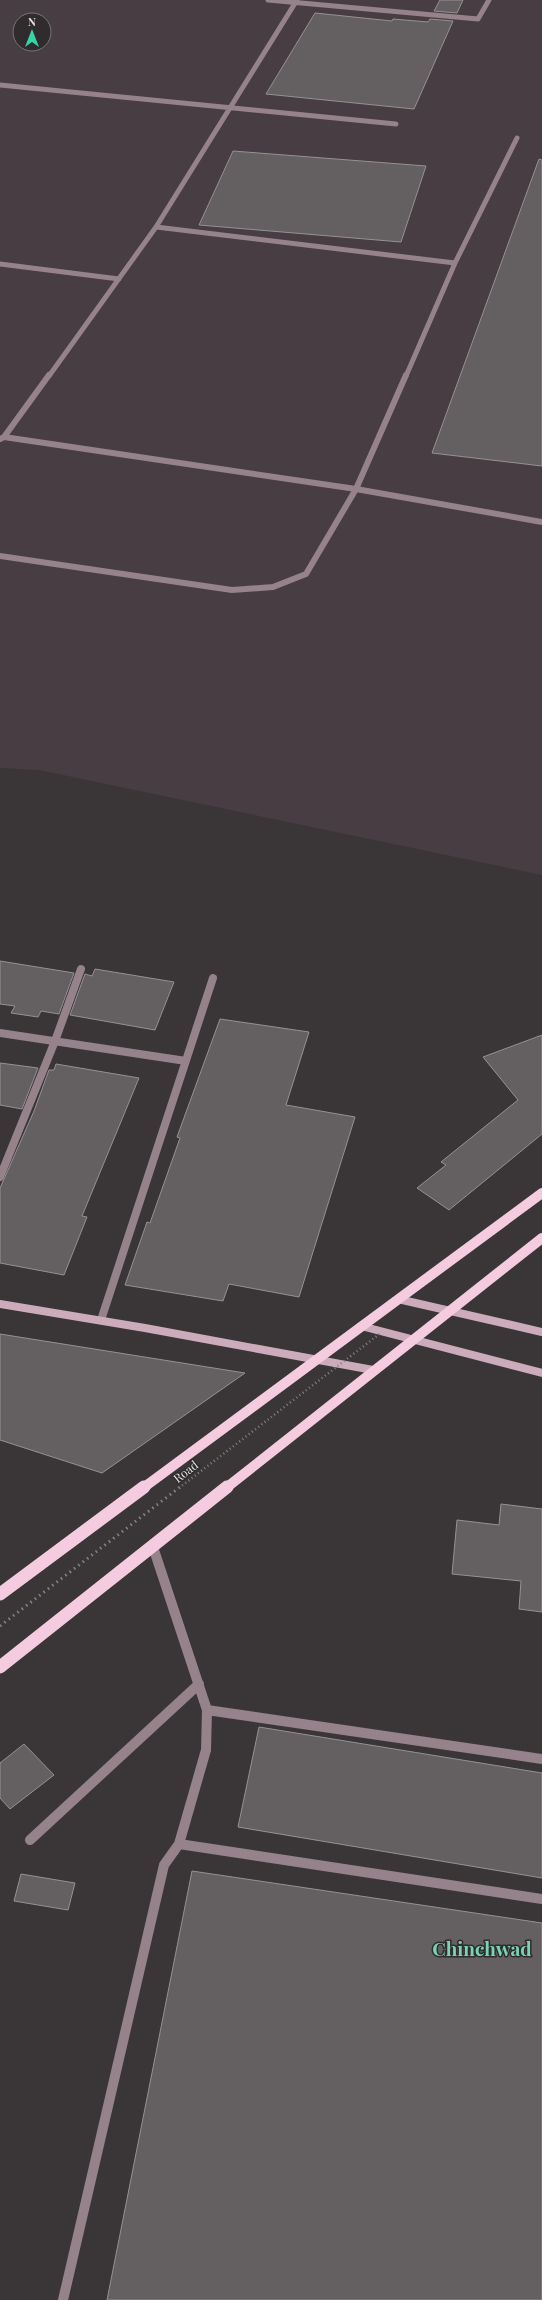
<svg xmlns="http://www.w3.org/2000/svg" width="542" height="2300" font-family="'Playfair Display',serif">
<rect width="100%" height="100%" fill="#3a3638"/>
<!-- built -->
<path fill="#473d42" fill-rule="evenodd" d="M0,0h542v875l-503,-105 -39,-2zM20,20h24v24h-24z"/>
<!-- building -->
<path fill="#646062" stroke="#969193" d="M440,0h23l-6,13 -23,-2z
M315,13l77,8 1,-2 35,3 2,-3 23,2 -39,88 -148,-15z
M233,151l193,15 -25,76 -202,-17z
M539,159l3,1v306l-110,-13z
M0,961l74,12 -15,41 -18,-3 -3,6 -27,-4 4,-7 -15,-2z
M95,969l79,13 -19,48 -85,-15 15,-41 7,2z
M220,1019l89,13 -23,73 69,12 -56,180 -70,-13 -6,17 -98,-16 22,-63 3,1 30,-85 -3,-1z
M542,1035v99l-93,76 -32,-22 29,-23 -5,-3 77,-62 -35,-43z
M0,1063l38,5 -16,41 -22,-4z
M56,1064l83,14 -57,138 5,1 -23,58 -64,-12v-75l34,-77 15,-41h5z
M0,1334l245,39 -143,100 -102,-33z
M501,1504l41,5v103l-23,-3 2,-28 -69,-7 5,-54 42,5z
M259,1727l283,46v105l-304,-51z
M24,1744l30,31 -44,34 -10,-11v-35z
M192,1871l350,52v377h-435z
M21,1874l54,9 -7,27 -54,-9z"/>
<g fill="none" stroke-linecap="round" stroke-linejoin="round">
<!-- lane-far2 -->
<path stroke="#96828b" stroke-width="5" d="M268,0l210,19 11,-19
M0,85l396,39
M156,227l299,36
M0,264l119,15
M49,376l107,-149 141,-227
M406,376l49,-113 62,-125"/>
<!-- lane-far1 -->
<path stroke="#96828b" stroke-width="6" d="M4,437l45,-62
M0,439l4,-2 352,52 186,33
M0,556l232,34 41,-3 33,-13 50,-85 50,-114"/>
<!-- lane -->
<path stroke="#96828b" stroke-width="10" d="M207,1710l335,49
M30,1840l169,-156
M179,1844l363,55
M63,2300l101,-435 15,-21 27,-94 1,-40 -54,-163"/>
<!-- street -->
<path stroke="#96828b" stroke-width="8" d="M0,1033l186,28
M0,1177l55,-136 26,-72
M101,1320l112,-342"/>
<!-- secondary -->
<path stroke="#ccabbb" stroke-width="8" d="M398,1299l144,33
M0,1304l145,24 228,42
M361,1326l181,47"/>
<!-- primary-far1 -->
<path stroke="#f5cbdf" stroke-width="10" d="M143,1488l399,-295
M226,1488l316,-250"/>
<!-- primary -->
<path stroke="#f5cbdf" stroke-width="13" d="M0,1594l144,-107
M0,1667l227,-180"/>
<!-- path-bridge-far1 -->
<path stroke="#868384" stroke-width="2.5" stroke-dasharray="1 3" stroke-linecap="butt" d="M179,1488l203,-156"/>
<!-- path-bridge -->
<path stroke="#868384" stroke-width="3" stroke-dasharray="1.5 4" stroke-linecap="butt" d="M0,1626l180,-139"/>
</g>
<g text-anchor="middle" stroke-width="3" stroke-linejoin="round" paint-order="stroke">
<!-- street labels -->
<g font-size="12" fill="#e6e3e4" stroke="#302c2e">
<text transform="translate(186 1472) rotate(-38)" y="4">Road</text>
</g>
<!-- near-district labels -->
<g font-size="19" font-weight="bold" fill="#79d4b3" stroke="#302c2e">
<text x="482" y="1956">Chinchwad</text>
</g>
</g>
<!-- north arrow -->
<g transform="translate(32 32)"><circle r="19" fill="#302c2e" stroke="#797577"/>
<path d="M0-3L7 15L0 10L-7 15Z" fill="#37d4a6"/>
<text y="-6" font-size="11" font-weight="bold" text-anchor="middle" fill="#e6e3e4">N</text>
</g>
</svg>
